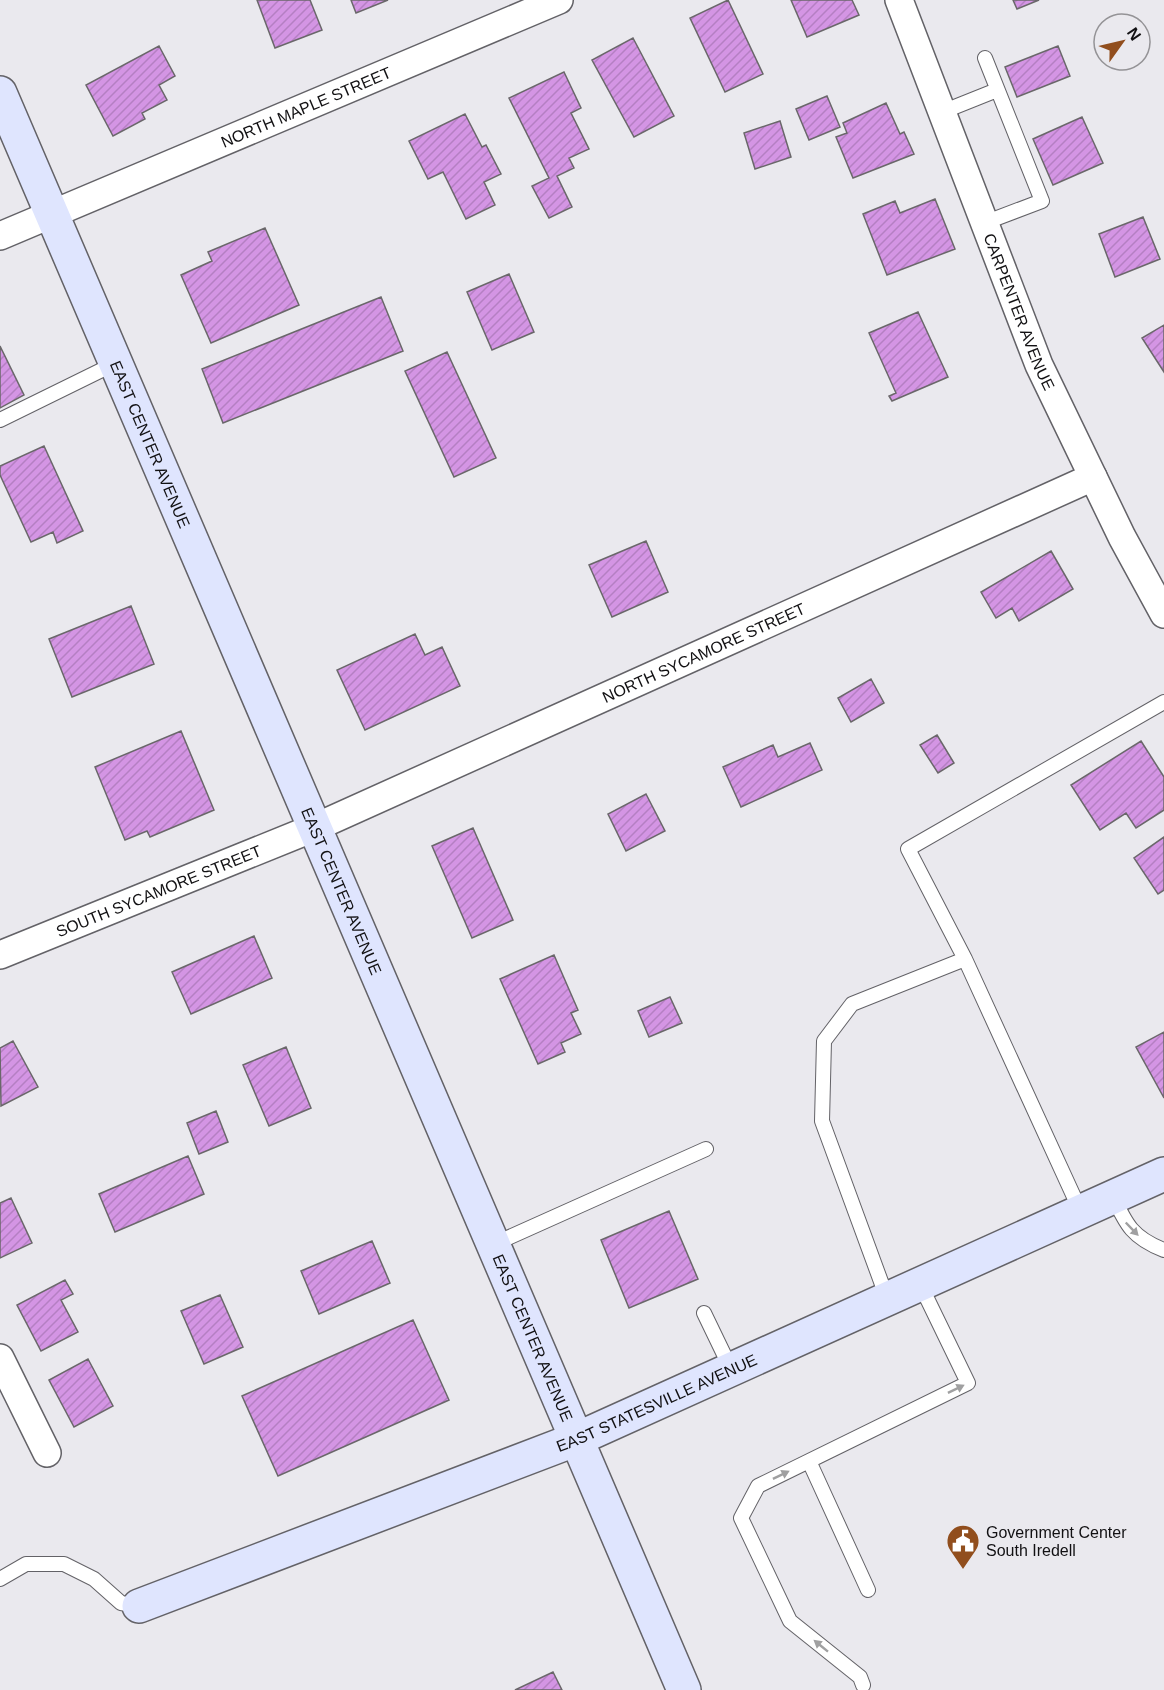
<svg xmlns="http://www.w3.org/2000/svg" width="1164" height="1690" font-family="Helvetica,sans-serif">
<defs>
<pattern id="building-hatch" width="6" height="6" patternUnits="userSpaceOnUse" patternTransform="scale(1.5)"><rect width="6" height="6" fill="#d495e4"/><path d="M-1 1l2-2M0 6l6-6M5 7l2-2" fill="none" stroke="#b57fc3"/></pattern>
</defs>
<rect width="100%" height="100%" fill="#eae9ee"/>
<!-- building -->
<path fill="url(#building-hatch)" stroke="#6a676a" stroke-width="1.5" d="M257,0h53l12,30 -47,18z
M351,0h37l-32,13z
M728,0l35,74 -38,18 -35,-74z
M791,0h61l7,15 -52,22z
M1013,0h26l-22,9z
M633,38l41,78 -40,21 -42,-77z
M159,46l16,30 -16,9 8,15 -25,13 3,6 -32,17 -27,-51z
M1058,46l12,30 -53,21 -12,-30z
M564,72l17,36 -10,5 18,36 -20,9 5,10 -17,8 15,31 -23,11 -17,-32 17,-8 -40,-80z
M827,96l13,31 -31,13 -13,-31z
M886,103l14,31 4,-2 10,22 -61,24 -17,-41 11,-4 -4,-10z
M465,114l17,33 4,-2 15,29 -17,8 11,23 -29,14 -23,-47 -15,7 -19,-38z
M1082,117l21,46 -50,22 -20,-46z
M780,121l11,36 -36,12 -11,-36z
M935,199l20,50 -68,26 -24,-61 32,-13 5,12z
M1143,217l17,42 -45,18 -16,-43z
M265,228l34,77 -88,38 -30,-68 31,-14 -4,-9z
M509,274l25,58 -42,18 -25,-58z
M381,297l22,54 -180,72 -21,-54z
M918,312l30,65 -56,24 -3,-5 7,-3 -27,-60z
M1164,325v47l-22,-34z
M0,346l24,49 -24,13z
M447,352l49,106 -42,19 -49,-106z
M44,446l39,85 -26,12 -4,-11 -22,10 -31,-67v-9z
M646,541l22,51 -56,25 -23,-52z
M1051,551l22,38 -54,32 -7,-13 -16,10 -15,-26z
M131,606l23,58 -82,33 -23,-58z
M415,634l10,21 17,-8 18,39 -95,44 -28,-60z
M871,679l13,24 -33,19 -13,-24z
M181,731l33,79 -64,27 -3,-6 -22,9 -30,-73z
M937,735l17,28 -16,10 -18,-28z
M1141,741l23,36v33l-28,18 -10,-15 -26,17 -29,-45z
M810,743l12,27 -81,37 -18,-40 50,-22 5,12z
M646,794l19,37 -39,20 -18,-37z
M473,828l40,92 -41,18 -40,-92z
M1164,837v53l-6,4 -24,-36z
M254,936l18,42 -81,36 -19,-42z
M554,955l24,55 -7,3 10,21 -20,9 4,9 -27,12 -38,-85z
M670,997l12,26 -33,14 -11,-26z
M1164,1032v66l-28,-51z
M13,1041l25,46 -37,19 -1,-58z
M286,1047l25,61 -42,18 -26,-61z
M216,1111l12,31 -29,12 -12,-31z
M188,1156l16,38 -89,38 -16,-38z
M11,1198l21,45 -32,15v-55z
M669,1211l29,68 -69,29 -28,-68z
M372,1241l18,42 -71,31 -18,-43z
M65,1280l8,14 -12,6 17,32 -37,19 -24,-46z
M220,1295l23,52 -39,17 -23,-53z
M413,1320l36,80 -171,76 -36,-80z
M88,1359l25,47 -39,21 -25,-47z
M553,1672l9,18h-47z"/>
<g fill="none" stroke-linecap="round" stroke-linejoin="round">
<defs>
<path id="lane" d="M942,112l55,-22
M984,223l58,-22 -57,-143
M0,420l116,-57
M965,959l-57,-110 256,-147
M1113,1196c13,29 20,42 51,54
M494,1244l212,-95
M887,1298l-65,-177 2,-80 28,-37 113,-45 115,251
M704,1313l27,56
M809,1461l59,129
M0,1579l26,-15h38l30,15 27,24 18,3
M863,1685l-3,-8 -70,-56 -49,-103 17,-32 210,-103 -48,-99"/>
<g id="street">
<path id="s1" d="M899,0l140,365 83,172 42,77"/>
<path id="s2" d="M0,236l559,-236"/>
<path id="s3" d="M0,955l316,-128 777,-350"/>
<path d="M0,1358l47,95"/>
</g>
<g id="secondary">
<path id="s4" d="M0,93l684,1597"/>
<path id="s5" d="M139,1606l438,-167 587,-265"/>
</g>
</defs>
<!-- lane casing -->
<use href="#lane" stroke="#636267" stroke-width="16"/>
<!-- street casing -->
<use href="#street" stroke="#636267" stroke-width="30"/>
<!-- secondary casing -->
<use href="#secondary" stroke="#636267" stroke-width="36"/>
<!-- lane -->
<use href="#lane" stroke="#fff" stroke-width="14"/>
<!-- street -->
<use href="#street" stroke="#fff" stroke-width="27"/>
<!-- secondary -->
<use href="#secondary" stroke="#dfe5fe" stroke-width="33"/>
</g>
<!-- one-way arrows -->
<defs><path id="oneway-solid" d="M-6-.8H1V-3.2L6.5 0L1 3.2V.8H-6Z" transform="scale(1.5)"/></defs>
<g fill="#a0a0a1">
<use href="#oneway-solid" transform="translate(1132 1229) rotate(46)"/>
<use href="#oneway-solid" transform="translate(956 1389) rotate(-26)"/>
<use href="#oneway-solid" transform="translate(781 1475) rotate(-26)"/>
<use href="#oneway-solid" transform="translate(821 1646) rotate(-141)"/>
</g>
<!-- icons -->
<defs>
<symbol id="civic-pin" viewBox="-11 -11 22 30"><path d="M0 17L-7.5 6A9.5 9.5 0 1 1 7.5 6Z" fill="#914e1d" stroke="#eae9ee"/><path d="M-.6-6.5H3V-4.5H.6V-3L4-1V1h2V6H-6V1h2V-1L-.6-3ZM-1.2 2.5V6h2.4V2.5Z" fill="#fff"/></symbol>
</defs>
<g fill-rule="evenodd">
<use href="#civic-pin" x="944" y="1522" width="38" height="52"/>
</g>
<g text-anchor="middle" stroke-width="6" stroke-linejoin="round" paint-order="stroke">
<!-- street labels -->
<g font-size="16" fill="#121113" stroke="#eae9ee">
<text dy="6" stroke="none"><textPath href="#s2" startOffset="332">NORTH MAPLE STREET</textPath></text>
<text dy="6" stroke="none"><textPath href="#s1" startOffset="334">CARPENTER AVENUE</textPath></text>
<text dy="6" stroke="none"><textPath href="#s4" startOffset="382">EAST CENTER AVENUE</textPath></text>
<text dy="6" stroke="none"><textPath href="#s3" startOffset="766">NORTH SYCAMORE STREET</textPath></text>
<text dy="6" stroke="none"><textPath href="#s3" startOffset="171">SOUTH SYCAMORE STREET</textPath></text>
<text dy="6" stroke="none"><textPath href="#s4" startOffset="868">EAST CENTER AVENUE</textPath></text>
<text dy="6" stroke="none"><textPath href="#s4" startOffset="1354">EAST CENTER AVENUE</textPath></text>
<text dy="6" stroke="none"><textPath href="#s5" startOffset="556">EAST STATESVILLE AVENUE</textPath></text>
</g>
<!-- poi labels -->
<g font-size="16" fill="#121113" stroke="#eae9ee" text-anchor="start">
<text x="986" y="1538">Government Center<tspan x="986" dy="18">South Iredell</tspan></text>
</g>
</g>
<!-- north arrow -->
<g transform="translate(1122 42) rotate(56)"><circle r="28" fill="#eae9ee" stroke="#949396" stroke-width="1.5"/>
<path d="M0-4.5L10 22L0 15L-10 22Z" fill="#914e1d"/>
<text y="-9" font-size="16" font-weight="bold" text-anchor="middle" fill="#121113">N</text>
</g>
</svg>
